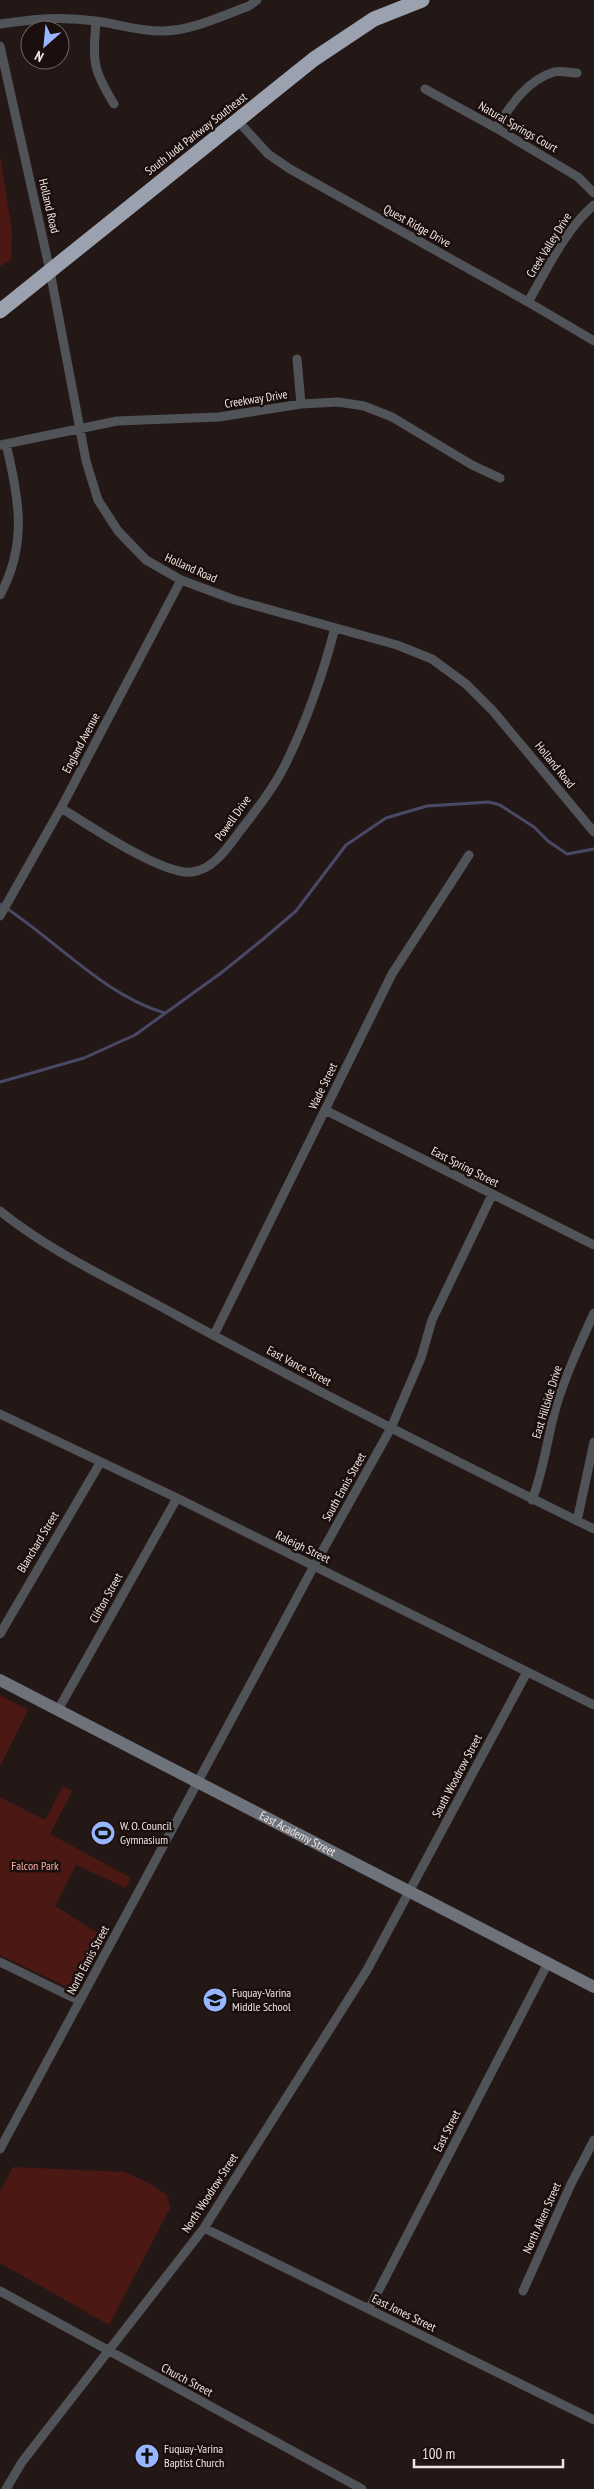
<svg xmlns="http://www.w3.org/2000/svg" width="594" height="2489" font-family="'PT Sans Narrow',sans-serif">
<rect width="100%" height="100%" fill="#241816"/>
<!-- green -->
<path fill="#4b1814" d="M0,155l12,76 -1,29 -11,6z
M0,1695l28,15 -28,56z
M63,1786l9,5 -22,43 81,44 -5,10 -50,-23 -21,41 46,29 -30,54 -71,-34v-158l45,23z
M13,2167l111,5 23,10 20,13 3,13 -61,117 -109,-62v-72z"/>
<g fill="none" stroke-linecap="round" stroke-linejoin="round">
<!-- stream -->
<path stroke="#494866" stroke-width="3" d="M0,904c54,34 103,91 165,109
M0,1082l84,-24 51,-23 86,-62 41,-33 34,-29 50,-66 40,-27 41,-12 62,-4 11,3 34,22 14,14 19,13 27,-5"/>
<!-- street -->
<path stroke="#505358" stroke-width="9" d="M96,21c-3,41 -4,47 18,83
M0,24c35,-5 60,-8 96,-3 23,3 45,11 68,10 29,-1 58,-15 85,-25l8,-6
M0,46l50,225 36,190 12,39 20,31 28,29 35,20 54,20 162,45 35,14 34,25 27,27 101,121
M425,89l71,39 82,49 16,16
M237,120l31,34 22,15 238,133 66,39
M496,128c15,-23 31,-48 58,-56 7,-2 16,1 23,1
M528,302c20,-34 36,-71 66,-97
M297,359l4,45
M0,445l117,-24 102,-4 82,-13 37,-2 26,4 28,11 80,48 28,13
M0,595c28,-51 19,-97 6,-151
M61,808c26,16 102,68 131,64 20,-2 34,-22 45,-37 17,-22 37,-47 49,-72 21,-43 37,-89 49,-135
M0,916l61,-108 120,-228
M325,1110l269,135
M0,1211c53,43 117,71 176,104 137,75 277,145 418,214
M214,1335l178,-361 77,-119
M0,1414l177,84 417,207
M532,1500c12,-30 15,-62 24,-93 10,-33 24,-63 38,-94
M577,1521l17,-79
M0,1634l100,-171
M58,1710l119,-212
M0,1962l80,39
M0,2149l314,-583 77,-138 30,-70 11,-38 60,-125
M204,2228l390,192
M0,2291l362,198
M523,2291l48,-107 23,-44
M369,2309l179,-346
M6,2489l16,-27 182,-234 163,-258 160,-298"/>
<!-- secondary -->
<path stroke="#6e727b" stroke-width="12" id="s1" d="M0,1680l594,307"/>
<!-- highway -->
<path stroke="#9ba1ae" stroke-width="15" d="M0,311l314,-252 60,-40 48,-19"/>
</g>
<!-- icons -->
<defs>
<symbol id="stadium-disc" viewBox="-11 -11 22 22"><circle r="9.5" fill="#98b6fd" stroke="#1b0f0d"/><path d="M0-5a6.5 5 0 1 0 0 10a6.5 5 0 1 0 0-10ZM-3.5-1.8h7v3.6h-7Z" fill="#111"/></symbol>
<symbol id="school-disc" viewBox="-11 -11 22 22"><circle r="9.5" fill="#98b6fd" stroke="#1b0f0d"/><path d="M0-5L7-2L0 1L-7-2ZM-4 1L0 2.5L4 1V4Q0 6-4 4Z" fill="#111"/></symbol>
<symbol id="church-disc" viewBox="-11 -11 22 22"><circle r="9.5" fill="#98b6fd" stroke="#1b0f0d"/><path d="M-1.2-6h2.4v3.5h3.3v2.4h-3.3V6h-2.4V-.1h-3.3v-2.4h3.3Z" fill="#111"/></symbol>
</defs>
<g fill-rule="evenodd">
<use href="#stadium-disc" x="89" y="1819" width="28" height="28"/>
<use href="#school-disc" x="201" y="1986" width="28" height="28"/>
<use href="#church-disc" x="133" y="2442" width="28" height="28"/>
</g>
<g text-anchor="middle" stroke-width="5" stroke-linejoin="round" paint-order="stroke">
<!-- street labels -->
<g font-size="12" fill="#efe6e4" stroke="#1b0f0d">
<text transform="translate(518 127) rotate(30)" y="4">Natural Springs Court</text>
<text transform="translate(196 134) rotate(-38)" y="4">South Judd Parkway Southeast</text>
<text transform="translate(49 206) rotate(77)" y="4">Holland Road</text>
<text transform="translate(417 226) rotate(29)" y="4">Quest Ridge Drive</text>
<text transform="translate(549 245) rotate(-58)" y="4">Creek Valley Drive</text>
<text transform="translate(256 399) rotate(-9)" y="4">Creekway Drive</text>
<text transform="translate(191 568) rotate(24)" y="4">Holland Road</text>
<text transform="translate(81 743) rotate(-62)" y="4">England Avenue</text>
<text transform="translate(555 765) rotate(51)" y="4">Holland Road</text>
<text transform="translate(233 818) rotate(-54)" y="4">Powell Drive</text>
<text transform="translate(323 1086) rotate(-64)" y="4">Wade Street</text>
<text transform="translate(465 1167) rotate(27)" y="4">East Spring Street</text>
<text transform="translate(299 1366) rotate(28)" y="4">East Vance Street</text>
<text transform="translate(547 1402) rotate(-73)" y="4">East Hillside Drive</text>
<text transform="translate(344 1487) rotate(-61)" y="4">South Ennis Street</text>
<text transform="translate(38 1542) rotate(-59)" y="4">Blanchard Street</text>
<text transform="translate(303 1547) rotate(26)" y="4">Raleigh Street</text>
<text transform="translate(106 1598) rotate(-61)" y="4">Clifton Street</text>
<text transform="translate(457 1776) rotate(-62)" y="4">South Woodrow Street</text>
<text dy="4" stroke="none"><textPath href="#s1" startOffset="335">East Academy Street</textPath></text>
<text transform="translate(88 1960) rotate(-62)" y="4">North Ennis Street</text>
<text transform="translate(447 2131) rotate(-63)" y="4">East Street</text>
<text transform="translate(210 2193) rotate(-57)" y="4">North Woodrow Street</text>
<text transform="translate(542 2218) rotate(-66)" y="4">North Aiken Street</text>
<text transform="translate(404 2313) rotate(26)" y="4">East Jones Street</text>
<text transform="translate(187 2380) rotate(28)" y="4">Church Street</text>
</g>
<!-- poi labels -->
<g font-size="12" fill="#efe6e4" stroke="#1b0f0d" text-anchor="start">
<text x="120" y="1830">W. O. Council<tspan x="120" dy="14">Gymnasium</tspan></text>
<text x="232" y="1997">Fuquay-Varina<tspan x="232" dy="14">Middle School</tspan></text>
<text x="164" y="2453">Fuquay-Varina<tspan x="164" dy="14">Baptist Church</tspan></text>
</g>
<!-- park labels -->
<g font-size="12" fill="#f8aca1" stroke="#1b0f0d">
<text x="35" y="1870">Falcon Park</text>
</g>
</g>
<!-- north arrow -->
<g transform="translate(45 45) rotate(207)"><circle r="24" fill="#1b0f0d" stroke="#706563"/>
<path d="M0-4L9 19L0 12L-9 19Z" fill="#98b6fd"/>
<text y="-8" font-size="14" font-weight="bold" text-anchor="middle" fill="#efe6e4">N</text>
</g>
<!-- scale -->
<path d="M414 2459v8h149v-8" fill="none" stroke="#efe6e4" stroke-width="2.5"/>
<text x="422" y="2459" font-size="15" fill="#efe6e4" stroke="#1b0f0d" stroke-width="4" paint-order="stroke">100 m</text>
</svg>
